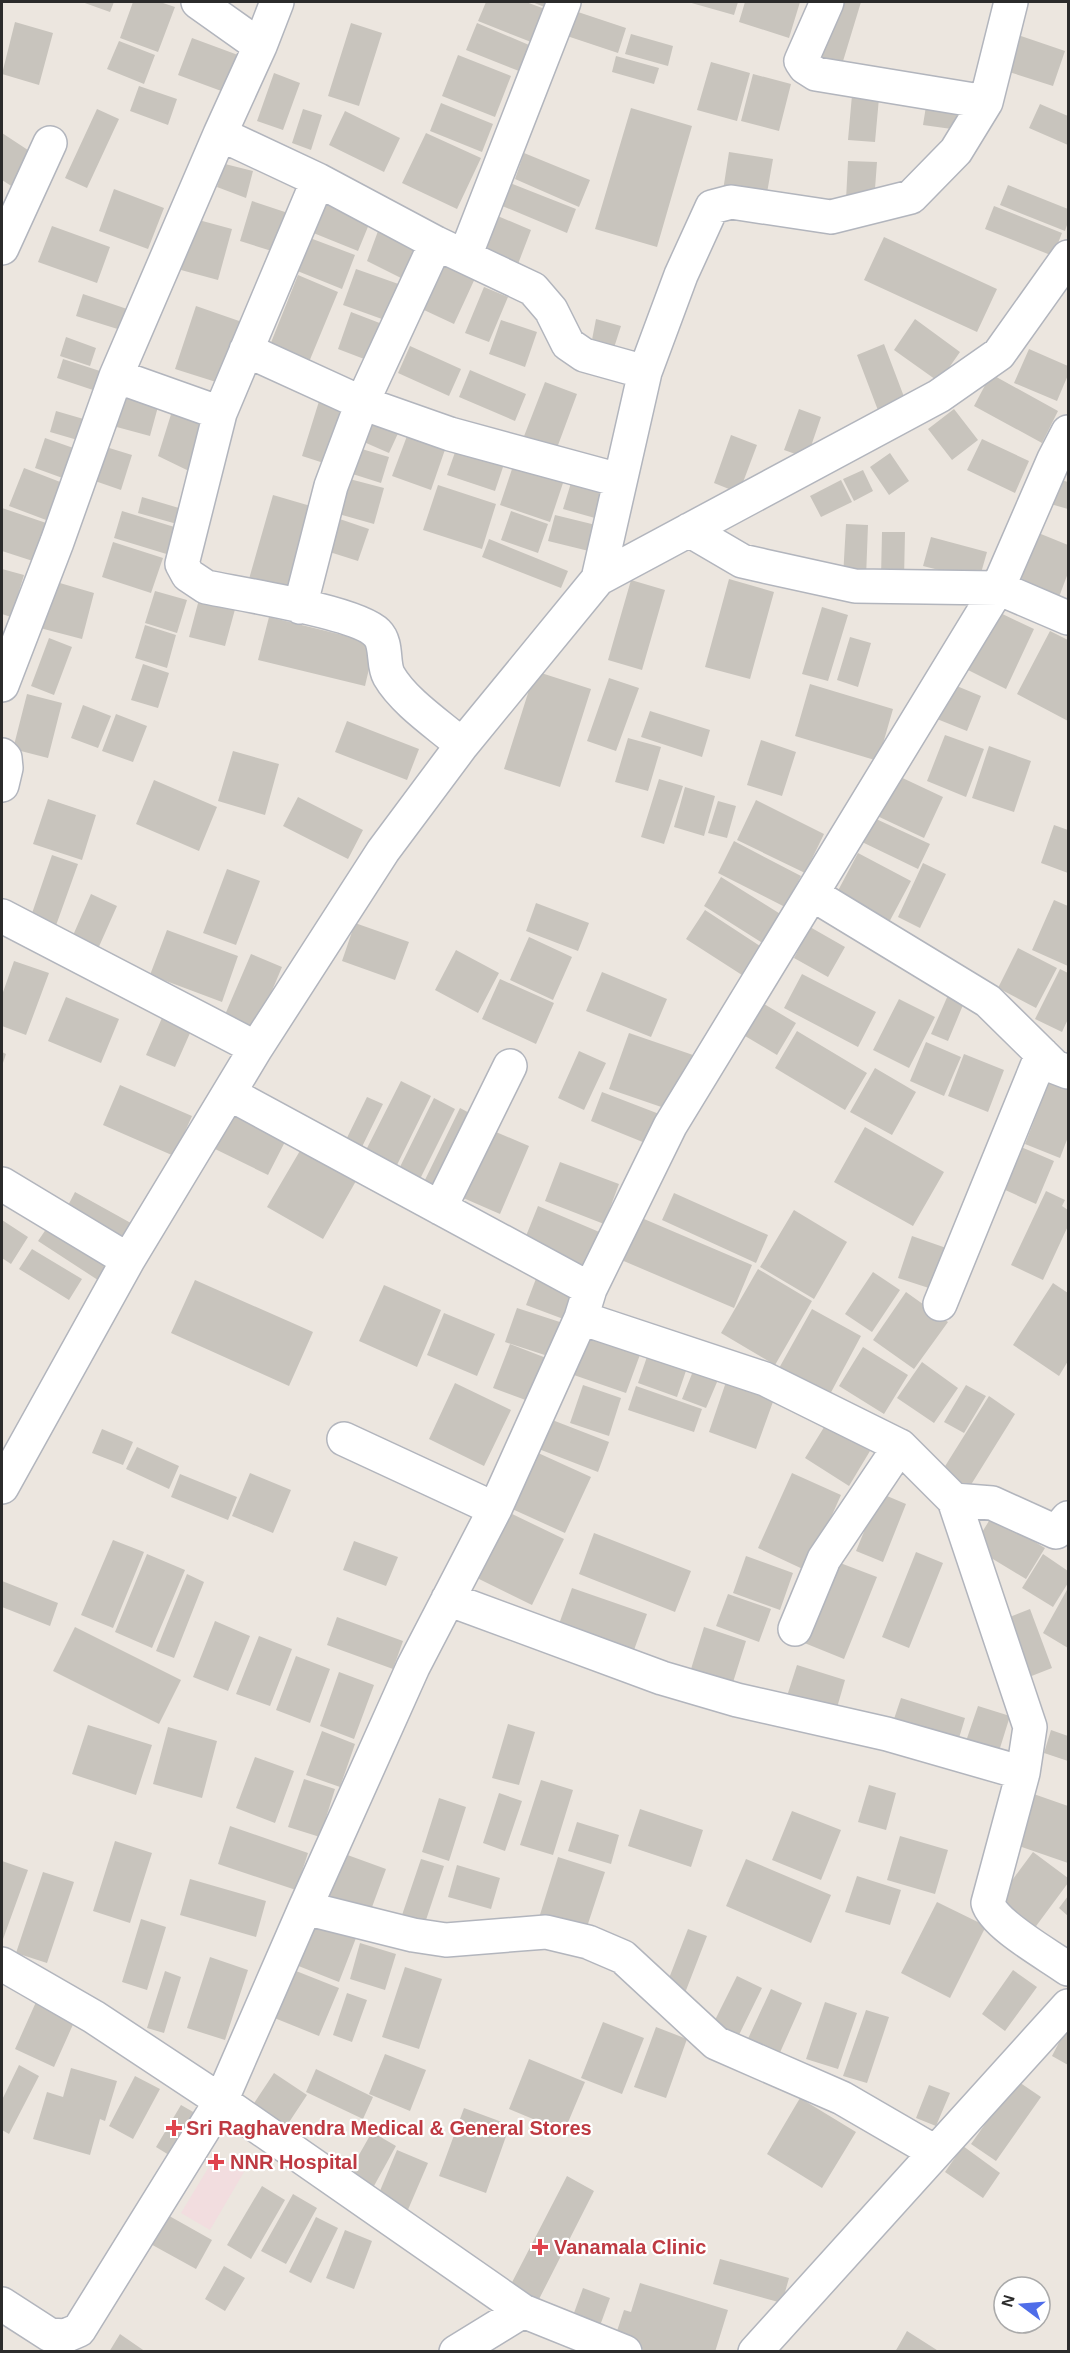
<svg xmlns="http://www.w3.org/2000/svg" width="1070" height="2353" font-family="Arial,sans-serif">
<rect width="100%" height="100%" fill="#ece6df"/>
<!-- medical -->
<path fill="#f2dddf" d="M216,2155l28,17 -34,58 -29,-17z"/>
<!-- building -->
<path fill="#c8c4bd" d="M82,2h32l-4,10z
M133,2h27l15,5 -17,45 -38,-14z
M486,2h40l19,7 -14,33 -53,-21z
M532,2h17l-2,6z
M688,2h50l-4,13z
M745,2h55l-11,36 -50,-16z
M832,2h29l-21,69 -28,-8z
M572,10l54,18 -8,25 -54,-18z
M15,22l38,11 -14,52 -37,-11z
M351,23l31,10 -23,73 -31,-10z
M477,23l52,22 -10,26 -53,-21z
M631,34l42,12 -5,20 -43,-12z
M1018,35l47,16 -12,35 -47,-15z
M192,38l46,17 -14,37 -46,-17z
M119,41l36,14 -11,29 -37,-15z
M458,55l53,21 -16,41 -53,-21z
M616,56l43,12 -5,16 -42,-12z
M711,62l39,11 -13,48 -40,-11z
M274,73l26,10 -17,47 -26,-9z
M753,74l38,10 -12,47 -38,-10z
M139,86l38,13 -9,26 -38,-14z
M852,95l27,3 -4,44 -27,-2z
M927,100l42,6 -3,25 -43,-6z
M441,103l52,21 -11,28 -52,-21z
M1040,104l28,12v29l-39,-17z
M631,108l61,18 -35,121 -62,-18z
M97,109l22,10 -32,69 -22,-10z
M303,109l19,6 -11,35 -19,-7z
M345,111l55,27 -16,34 -55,-27z
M2,133l35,23 -21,33 -14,-9z
M426,133l55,25 -24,51 -55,-26z
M729,152l44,7 -8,45 -43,-7z
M524,153l66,27 -11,27 -64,-28z
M848,161l29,1 -3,40 -28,-2z
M225,164l28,7 -7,27 -29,-11z
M510,183l66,26 -9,24 -67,-28z
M1008,185l60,24v13l-3,9 -65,-26z
M114,189l50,19 -16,41 -49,-18z
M319,195l53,22 -14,34 -52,-21z
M252,201l39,13 -13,39 -38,-12z
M994,206l68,27 -9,23 -68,-27z
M493,214l38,16 -13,34 -41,-18z
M195,219l37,10 -14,51 -37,-10z
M381,223l39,18 -13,40 -40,-20z
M52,226l58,21 -13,36 -59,-21z
M302,235l53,20 -13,34 -52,-21z
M884,237l113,52 -20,43 -113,-52z
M447,261l30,13 -23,50 -30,-14z
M356,269l51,18 -14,36 -50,-18z
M298,275l40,17 -29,70 -39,-17z
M484,287l24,10 -19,45 -24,-9z
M83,294l47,16 -6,21 -48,-15z
M196,306l46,16 -26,60 -41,-13z
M351,312l39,15 -18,35 -34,-13z
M596,319l25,7 -10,31 -21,-7z
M915,319l45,33 -21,30 -45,-32z
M501,320l36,12 -12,35 -36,-13z
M66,337l30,11 -6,18 -30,-10z
M884,344l22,58 -27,11 -22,-58z
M410,346l51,23 -12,27 -51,-23z
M1029,349l39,17v9l-11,26 -43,-18z
M63,359l40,13 -7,19 -39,-13z
M470,370l56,24 -11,27 -56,-24z
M991,374l67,37 -16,32 -68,-37z
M545,382l32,12 -23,62 -33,-12z
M123,393l36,10 -9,33 -37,-10z
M320,398l31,10 -18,58 -31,-10z
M173,408l31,12 -13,52 -33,-16z
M799,409l22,8 -14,41 -23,-8z
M954,409l24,31 -26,20 -24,-31z
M56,411l31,9 -6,21 -31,-9z
M367,415l33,14 -11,24 -32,-14z
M410,428l38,13 -17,49 -39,-14z
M731,435l26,10 -18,48 -25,-10z
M45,438l34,12 -11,30 -33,-12z
M460,438l47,17 -12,36 -48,-16z
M982,439l47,22 -14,32 -48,-23z
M348,445l41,12 -8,26 -41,-13z
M106,447l26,8 -11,35 -26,-9z
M890,453l19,28 -20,14 -19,-28z
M517,454l50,17 -17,51 -50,-17z
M24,468l44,17 -14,38 -45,-17z
M863,470l10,21 -19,10 -11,-22z
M574,473l38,11 -10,36 -39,-11z
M338,476l46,12 -10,36 -46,-13z
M1054,478l14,4v27l-21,-6z
M841,480l11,22 -31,15 -11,-21z
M438,485l58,19 -14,45 -59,-19z
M273,495l41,12 -26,90 -41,-11z
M142,497l47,14 -5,15 -46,-13z
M2,508l53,18 -13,38 -40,-13z
M122,511l59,18 -8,27 -59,-18z
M511,511l37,13 -10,29 -37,-13z
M328,515l41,14 -11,32 -41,-13z
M555,515l49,12 -7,26 -49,-12z
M846,524l22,1 -2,53 -23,-1z
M882,532h23l-1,47 -23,-1z
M1036,532l32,13v28l-9,24 -41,-16z
M931,537l56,15 -8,28 -56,-14z
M489,539l79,32 -7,17 -79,-31z
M113,542l50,16 -12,35 -49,-16z
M2,569l22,6 -13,42 -9,-3z
M729,579l45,13 -24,87 -45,-12z
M631,580l34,10 -23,80 -34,-10z
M53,581l41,12 -12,46 -42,-11z
M155,591l32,9 -10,33 -32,-10z
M201,592l36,10 -12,44 -36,-9z
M822,607l26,8 -20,66 -26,-7z
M992,609l42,20 -28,60 -42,-21z
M269,617l106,26 -10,43 -107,-26z
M145,625l31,10 -9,33 -32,-10z
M1050,631l18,9v81l-51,-27z
M850,637l21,6 -13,44 -21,-7z
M49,638l23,9 -18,48 -23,-9z
M143,664l26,9 -11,35 -27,-8z
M535,671l56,18 -31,98 -56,-18z
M609,678l30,10 -23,63 -29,-10z
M947,682l34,14 -14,35 -35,-14z
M810,684l83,25 -15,52 -83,-25z
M27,694l35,9 -14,55 -35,-9z
M83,705l28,11 -13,32 -27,-10z
M650,711l60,19 -8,27 -61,-20z
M116,714l31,12 -14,36 -31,-11z
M347,721l72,28 -12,31 -72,-28z
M945,735l39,14 -18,48 -39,-16z
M628,738l33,9 -13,44 -33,-9z
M761,740l35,12 -14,44 -35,-11z
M989,746l42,15 -17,51 -42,-14z
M233,751l46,13 -14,51 -47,-14z
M894,774l49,23 -19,41 -49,-23z
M659,779l24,7 -19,58 -23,-7z
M154,780l63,27 -18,44 -63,-27z
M685,787l30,9 -11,40 -30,-9z
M298,797l65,33 -15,29 -65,-33z
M48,799l48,16 -14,45 -49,-16z
M756,800l68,34 -19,39 -68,-33z
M718,801l18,5 -9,32 -19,-5z
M874,818l56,26 -12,25 -56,-27z
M1054,825l14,5v43l-27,-10z
M734,841l67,35 -16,31 -67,-34z
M858,853l53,28 -25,47 -53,-28z
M52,855l26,9 -24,67 -25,-9z
M923,863l23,11 -26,54 -22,-11z
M227,869l33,12 -24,64 -33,-12z
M721,877l61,38 -18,29 -60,-38z
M91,894l26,12 -20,45 -26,-11z
M1054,900l14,6v60l-36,-16z
M536,903l53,20 -11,28 -52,-20z
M705,910l55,36 -18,29 -56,-36z
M355,923l54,19 -14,38 -53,-19z
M810,927l35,20 -17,30 -34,-19z
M167,930l71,26 -16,46 -72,-27z
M529,937l43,20 -19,43 -43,-20z
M1018,948l39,20 -21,40 -38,-20z
M456,950l43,23 -21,40 -43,-23z
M251,954l31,13 -27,64 -31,-14z
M14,961l35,12 -23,62 -24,-9v-31z
M1060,969l8,4v46l-6,13 -27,-13z
M602,972l65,27 -16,38 -65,-26z
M802,974l74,38 -18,35 -74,-39z
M500,979l54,24 -18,41 -54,-25z
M952,986l16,7 -20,48 -17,-7z
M66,997l53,22 -18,44 -53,-22z
M899,999l36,18 -26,51 -36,-18z
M759,1001l37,22 -19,32 -37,-22z
M165,1011l29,13 -19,43 -29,-12z
M797,1031l70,42 -22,37 -70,-42z
M629,1033l64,22 -20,56 -64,-22z
M926,1042l35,15 -17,39 -34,-15z
M579,1051l27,12 -22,47 -26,-12z
M2,1052l4,2 -4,12z
M964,1054l40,16 -16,42 -40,-16z
M875,1068l41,24 -24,43 -42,-23z
M401,1081l30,15 -35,71 -31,-15z
M1049,1082l19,8v47l-8,21 -35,-14z
M120,1085l72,31 -18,40 -71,-31z
M602,1092l65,25 -12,30 -64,-26z
M367,1097l16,7 -25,51 -16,-7z
M434,1098l21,11 -38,76 -21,-10z
M236,1107l53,27 -21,41 -53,-26z
M460,1108l19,10 -38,77 -19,-9z
M865,1127l79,45 -31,54 -79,-44z
M489,1129l40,17 -29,68 -39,-17z
M1021,1147l33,14 -18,43 -33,-15z
M301,1149l55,32 -33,58 -56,-32z
M560,1162l59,22 -15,40 -59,-23z
M1046,1191l19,9 -3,6 6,4v16l-25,54 -32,-15z
M75,1192l63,35 -14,25 -62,-35z
M674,1193l94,42 -12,28 -94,-43z
M538,1206l66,28 -17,40 -65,-28z
M794,1210l53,32 -33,57 -54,-32z
M637,1216l115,49 -18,43 -115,-49z
M53,1219l65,42 -14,23 -66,-43z
M2,1220l26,17 -17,27 -9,-6z
M912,1236l37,13 -14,41 -37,-12z
M32,1249l50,30 -13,21 -50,-31z
M758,1269l54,32 -37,64 -54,-32z
M873,1272l27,18 -28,42 -27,-18z
M537,1276l48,18 -11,29 -48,-18z
M195,1280l118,52 -24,54 -118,-53z
M1053,1283l15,10v68l-9,15 -46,-31z
M384,1285l57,25 -24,57 -58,-26z
M906,1292l42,30 -34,47 -41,-29z
M517,1308l52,17 -12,34 -52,-17z
M812,1309l49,27 -33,62 -50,-28z
M444,1313l51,21 -18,42 -50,-21z
M583,1331l58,21 -15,41 -58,-20z
M510,1344l44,17 -15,44 -46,-17z
M863,1347l45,28 -24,39 -45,-28z
M650,1348l39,14 -12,35 -39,-14z
M922,1362l36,26 -24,35 -37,-25z
M695,1366l25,9 -14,33 -24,-9z
M726,1382l48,17 -18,50 -47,-17z
M455,1383l56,27 -27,56 -55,-27z
M583,1385l38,13 -12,38 -39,-13z
M966,1385l20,11 -22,37 -20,-11z
M636,1386l66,23 -8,23 -66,-22z
M989,1396l26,18 -51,82 -27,-17z
M542,1416l67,26 -11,30 -67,-26z
M826,1424l44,27 -21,35 -44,-28z
M102,1429l31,13 -10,23 -31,-12z
M137,1447l42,19 -10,23 -43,-20z
M536,1452l55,25 -26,56 -55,-25z
M250,1473l41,17 -18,43 -41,-17z
M792,1473l49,22 -34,76 -49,-23z
M180,1474l57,23 -9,23 -57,-23z
M880,1493l26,11 -23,58 -27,-11z
M508,1512l56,27 -32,66 -55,-27z
M992,1516l53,32 -19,31 -53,-32z
M594,1533l97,38 -16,41 -96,-38z
M113,1540l31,12 -31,76 -32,-13z
M354,1541l44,16 -12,29 -43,-16z
M916,1552l27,11 -34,85 -27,-11z
M147,1554l38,16 -33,78 -37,-16z
M1043,1554l25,17v12l-15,24 -31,-19z
M746,1556l47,17 -13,37 -47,-17z
M835,1561l42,16 -33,82 -42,-17z
M187,1574l17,8 -30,76 -18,-7z
M2,1581l56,22 -8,23 -48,-19z
M572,1588l75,26 -13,36 -75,-26z
M1068,1588v60l-25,-15z
M728,1594l43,15 -12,33 -43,-16z
M1030,1609l22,59 -23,9 -22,-59z
M337,1617l66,24 -10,28 -66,-24z
M215,1621l35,15 -22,55 -35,-14z
M75,1627l106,53 -22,44 -106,-53z
M704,1627l42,14 -17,54 -42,-13z
M259,1636l33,13 -22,57 -34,-12z
M296,1656l34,13 -20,54 -34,-13z
M797,1665l48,15 -9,31 -49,-15z
M339,1672l35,13 -20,54 -34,-13z
M901,1698l64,20 -9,30 -65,-20z
M978,1706l32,10 -15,48 -33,-11z
M508,1724l27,8 -16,53 -27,-7z
M88,1725l64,20 -16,50 -64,-21z
M168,1727l49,14 -15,57 -49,-14z
M1051,1730l17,6v25l-24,-8z
M322,1731l33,13 -15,43 -34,-12z
M255,1757l39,14 -19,52 -39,-15z
M304,1779l31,10 -15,48 -32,-10z
M541,1780l32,10 -20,65 -33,-10z
M869,1785l27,8 -10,37 -28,-8z
M1028,1792l40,14v57l-58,-20z
M499,1793l23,8 -17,50 -22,-8z
M439,1798l27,9 -17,54 -27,-9z
M640,1809l63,21 -12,37 -63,-21z
M792,1811l49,19 -20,50 -49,-20z
M577,1822l42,13 -8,29 -43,-13z
M230,1826l78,27 -12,37 -78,-26z
M900,1836l48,14 -13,44 -48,-14z
M115,1841l37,12 -22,70 -37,-12z
M1033,1852l35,26v5l-40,54 -37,-28z
M342,1853l44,16 -18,49 -44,-16z
M558,1857l47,15 -21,64 -46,-15z
M421,1859l23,7 -22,66 -23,-8z
M746,1859l85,36 -20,48 -85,-37z
M2,1861l26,9 -26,72z
M457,1865l43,13 -9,31 -43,-12z
M43,1872l31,10 -27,81 -31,-10z
M857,1876l44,14 -11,35 -45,-13z
M190,1879l76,22 -10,36 -76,-22z
M1068,1896v20l-9,-8z
M937,1902l49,24 -36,72 -49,-25z
M141,1919l25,8 -19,63 -25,-8z
M313,1922l43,16 -17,44 -43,-17z
M688,1929l19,7 -22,57 -19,-7z
M360,1943l36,11 -11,36 -35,-11z
M210,1957l38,13 -23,70 -38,-12z
M405,1967l37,12 -23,70 -37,-12z
M291,1969l48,19 -20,48 -47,-19z
M1013,1970l24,17 -32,44 -23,-17z
M165,1971l16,6 -17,56 -17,-5z
M737,1976l25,12 -25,51 -25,-13z
M771,1989l31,14 -24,54 -32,-14z
M347,1993l20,7 -15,42 -19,-7z
M36,2002l39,18 -21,47 -39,-18z
M825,2002l32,11 -19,56 -32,-10z
M866,2010l23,7 -22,66 -24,-7z
M603,2022l41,16 -22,56 -41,-16z
M1068,2025v40l-16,-9z
M656,2027l31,12 -21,59 -32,-11z
M385,2054l41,16 -16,41 -41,-17z
M529,2059l56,23 -21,50 -55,-23z
M19,2065l20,11 -30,58 -7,-4v-30z
M71,2068l46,13 -12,40 -5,-2 -10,36 -57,-16 14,-47 16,5z
M316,2069l57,28 -10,22 -57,-27z
M274,2073l33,22 -27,41 -33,-22z
M135,2076l25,13 -27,50 -24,-13z
M1016,2080l25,17 -45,64 -25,-17z
M929,2085l21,8 -14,33 -20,-8z
M800,2098l56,34 -34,56 -55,-34z
M181,2105l21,12 -25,43 -21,-13z
M464,2108l46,17 -24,68 -47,-17z
M372,2132l24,14 -27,49 -25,-14z
M963,2146l37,27 -17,25 -38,-26z
M397,2150l31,13 -21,49 -30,-14z
M567,2176l27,15 -59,116 -28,-15z
M262,2186l23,14 -34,59 -24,-14z
M293,2194l24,14 -31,56 -25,-13z
M164,2213l48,27 -16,29 -49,-27z
M316,2217l22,11 -27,55 -22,-11z
M345,2230l27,11 -18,48 -28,-11z
M720,2259l69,19 -7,25 -69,-19z
M224,2266l21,12 -20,33 -20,-12z
M640,2283l88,27 -13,42 -53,-2v2h-20l1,-3 -29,-9 10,-30 7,2z
M583,2288l27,10 -13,36 -27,-10z
M907,2331l33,21h-45z
M120,2334l26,18h-37z"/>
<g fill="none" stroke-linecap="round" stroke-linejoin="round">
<defs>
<path id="street" d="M198,2l62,44 -40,88 98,46 118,63 97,46 18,21 17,34 16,11 61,17
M827,2l-26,59 4,6 11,7 170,28
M260,46l17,-44
M318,180l-98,233 -38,151 6,11 18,12c33,7 151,25 171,46 11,11 5,31 12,43 15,26 50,49 73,69
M2,248l48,-105
M465,256l99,-254
M246,350l116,53 88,31 169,46
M116,376l104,37
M689,530l53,31 22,5 91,20 143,2 70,30
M598,579l47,-207 36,-97 31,-68 19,-5 100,15 80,-20 45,-46 30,-49 25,-100
M300,607l31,-121 31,-83 74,-160
M2,685l55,-143 59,-166 104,-242
M2,755l3,3 1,10 -4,17
M812,894l176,107 67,66 13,5
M2,916l254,132
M230,1094l360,195
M2,1184l126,76
M440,1208l70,-142
M940,1304l102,-250
M581,1318l184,61 135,67 54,54 76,227 -7,46
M344,1439l151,70
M2,1487l126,-227 128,-212 127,-197 79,-106 136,-166 341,-183 60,-42 69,-97
M954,1500l38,3 64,29 12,-14
M448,1599l214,79 75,22 150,34 136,39 -35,130c6,22 61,52 80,66
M795,1629l29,-70 76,-113
M305,1908l108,27 33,5 100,-8 42,10 35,15 93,86 126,55 93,54
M2,1964l92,53 127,84 -142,229 -14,6 -15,-1 -48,-31
M456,2352l67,-41
M625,2352l-102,-41 -302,-210 84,-193 108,-241 82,-158 86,-191 9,-29 80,-163 328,-538 56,-129 14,-27
M755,2352l313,-346"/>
</defs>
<!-- street casing -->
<use href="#street" stroke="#b2b5bd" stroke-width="36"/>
<!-- street -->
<use href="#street" stroke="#fff" stroke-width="33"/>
</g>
<!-- markers -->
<g fill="#e0444e" stroke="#fff" stroke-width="2">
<path d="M171 2119h6v6h6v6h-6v6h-6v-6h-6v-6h6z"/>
<path d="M213 2153h6v6h6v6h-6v6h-6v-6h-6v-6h6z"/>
<path d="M537 2238h6v6h6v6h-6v6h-6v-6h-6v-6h6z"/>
</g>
<g text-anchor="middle" stroke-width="4.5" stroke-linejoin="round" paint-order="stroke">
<!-- health labels -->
<g font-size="20" font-weight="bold" fill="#be3a42" stroke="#fff" text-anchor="start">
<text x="186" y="2135">Sri Raghavendra Medical &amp; General Stores</text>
<text x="230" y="2169">NNR Hospital</text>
<text x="554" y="2254">Vanamala Clinic</text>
</g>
</g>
<!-- border -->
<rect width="1070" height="2353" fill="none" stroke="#2b2b2b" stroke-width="6"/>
<!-- north arrow -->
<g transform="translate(1022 2305) rotate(286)"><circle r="28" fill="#ffffff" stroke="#aaaaaa" stroke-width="1.5"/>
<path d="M0-4.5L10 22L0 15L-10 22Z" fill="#4f6de9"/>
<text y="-9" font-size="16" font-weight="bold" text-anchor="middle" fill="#2b2b2b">N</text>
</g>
</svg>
